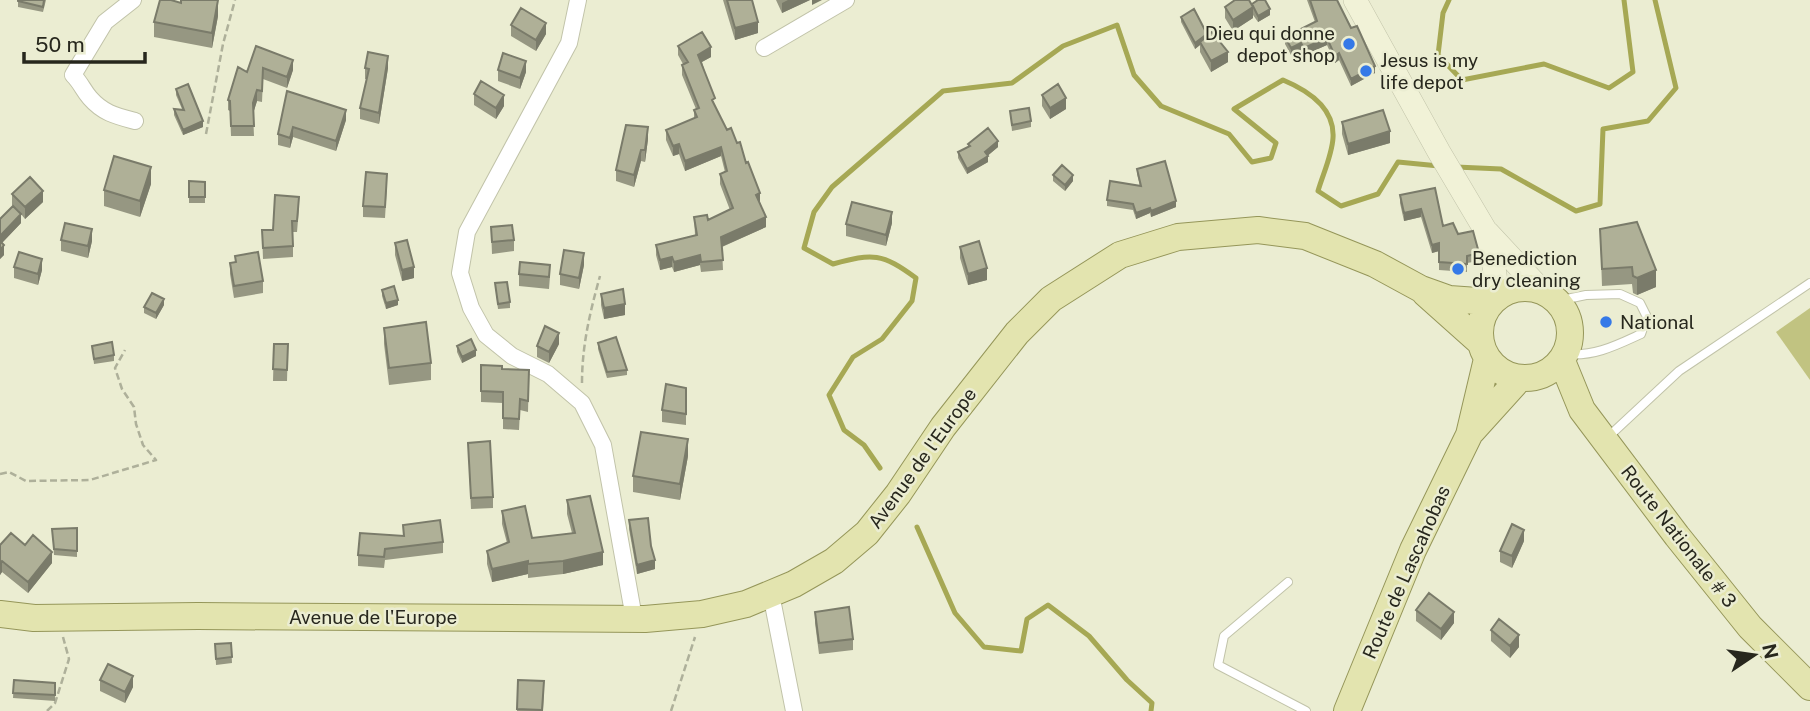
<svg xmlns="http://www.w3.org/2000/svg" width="1810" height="711" font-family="'Public Sans',sans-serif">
<rect width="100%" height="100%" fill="#ebedd2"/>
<!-- pitch -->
<path fill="#c1c381" d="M1810,308v72l-34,-48z"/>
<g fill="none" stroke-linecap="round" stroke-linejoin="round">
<!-- stream -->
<path stroke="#a6a854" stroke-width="5" d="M1449,0l-6,13 -5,42 24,25 82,-16 65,24 24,-16 -9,-72
M1456,167l45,2 75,42 24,-7 3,-75 45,-8 28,-33 -21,-88
M880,468l-16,-23 -20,-15 -15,-35 24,-38 29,-18 30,-38 4,-23c-34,-25 -43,-25 -83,-14l-29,-16 10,-36 18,-25 111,-96 69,-8 51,-37 54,-21 17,50 27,31 68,28 23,28 19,-4 5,-15 -42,-34 49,-29c24,10 52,28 50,58 -1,17 -10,36 -15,53l23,15 37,-12 20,-32 41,4
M917,527l38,86 29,34 37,4 6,-32 21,-14 41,31 38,44 25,23 -1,8"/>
<defs>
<path id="service" d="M1557,301l29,-6 34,-1 20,9 7,14 -6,17c-24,11 -47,23 -75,20
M1607,438l72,-67 131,-88
M1288,582l-64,54 -6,29 88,46"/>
<path id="minor" d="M133,0l-28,22 -32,53c8,8 10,15 17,23 13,15 26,18 45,23
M578,0l-9,43 -102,189 -7,41 11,35 15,27 26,21 36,18 34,29 21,42 31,173
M764,48l82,-48
M771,594l23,117"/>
<path id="secondary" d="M1355,0l84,152 45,76 8,25 6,43
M1488,233l54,58"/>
<path id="primary" d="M1480 333a45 45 0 1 1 90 0a45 45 0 1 1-90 0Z
M1425,293l56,50
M1562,361l20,49 95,126 73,91 60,60
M1472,431l47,-52
M0,614l34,4 164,-2 447,3 57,-5 44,-10 48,-20 40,-23 33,-28 31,-39 45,-67 74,-94 34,-34 69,-44 58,-18 80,-7 47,6 70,28 46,25 28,10 43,3
M1347,711l66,-161 56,-115 18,-76"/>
</defs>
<!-- service casing -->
<use href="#service" stroke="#c1c3a9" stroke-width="10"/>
<!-- minor casing -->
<use href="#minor" stroke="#c1c3a9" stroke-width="18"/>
<!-- secondary casing -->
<use href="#secondary" stroke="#c1c3a9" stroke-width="24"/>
<!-- primary casing -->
<use href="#primary" stroke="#959659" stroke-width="28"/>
<!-- path -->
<path stroke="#aeb09a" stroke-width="2.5" stroke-dasharray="7 3.5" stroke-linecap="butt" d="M206,134l17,-90 12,-44
M582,383c0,-38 8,-71 18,-107
M0,474l9,-2 17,9 64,-1 66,-20 -13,-15 -7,-21 -2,-17 -12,-18 -7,-21 10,-18
M47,711l8,-8 14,-44 -6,-22
M671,711l24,-74"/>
<!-- service -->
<use href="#service" stroke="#fff" stroke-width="8"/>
<!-- minor -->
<use href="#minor" stroke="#fff" stroke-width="16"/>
<!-- secondary -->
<use href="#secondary" stroke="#f1f2d7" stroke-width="23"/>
<!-- primary -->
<use href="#primary" stroke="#e3e4af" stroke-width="26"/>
</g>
<!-- wall -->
<path fill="#969782" d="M18,0h28l-3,12 -25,-5z
M723,0h29l6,33 -23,7z
M776,0h34l-28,13z
M1307,0h30l38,73 -24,13 -12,-26 -4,3 -8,-18 -23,10 -3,-5 -10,5 -6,-11v-7l30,-15z
M1252,4l18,11 -12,7 -5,-7v3l-20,13 -8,-13v-11z
M218,16l-6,32 -58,-11v-15z
M1181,17l26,20 21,25 -17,10 -11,-20v-7l-5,4 -14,-27z
M511,25l35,9 -10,17 -25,-15z
M256,46l37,24 -6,18 -24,-9 -1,23 -5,-1 -4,12 1,23h-23l-1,-25 -2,-1v-10l19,-28z
M678,46l33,11 -9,5 13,45 12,23 19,33 14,40 6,24 -44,20 1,23 -22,2 -1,-7 -26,7 -2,-5 -12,3 -4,-15v-10l39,-10 -1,-18 14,3 22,-10 -10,-26v-10l5,-2 -4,-16 -36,15 -6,-17 -6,2 -7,-16v-10l28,-11v-9l2,-1 -14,-34v-10l1,-1 -5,-9z
M365,68h23l-9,56 -19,-5v-11l7,-29h-2z
M498,70l28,2 -6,17 -22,-8z
M176,89l27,38 -20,8 -9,-20v-6h8l-6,-14z
M287,91l59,29 -10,31 -43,-14 -3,11 -12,-3v-11z
M474,94l30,12 -8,13 -22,-14z
M1042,95l24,14 -16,10 -8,-13z
M1010,111l21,10v6l-19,4z
M1342,122l48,21 -42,12 -6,-21z
M648,139l-3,23 -4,-1 -7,26 -18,-6v-11z
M968,144l30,3 -11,9 1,6 -21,12 -9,-16v-6l10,-5z
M1137,169l39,38 -25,10 -1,-4 -14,6 -3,-9 -26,-4v-6l33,-14 -3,-12z
M1053,175l20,6 -8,10 -12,-10z
M189,181l16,1v21h-16z
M151,184l-11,33 -36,-11v-16z
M387,185l-2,33 -22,-1v-11z
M12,194l31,8 -18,17 -4,-5v9l-19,20 2,12 -4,4v-40l19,-8 -7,-6z
M1400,195l43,31 15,8 21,19v8l-12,2v9l-28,-2v-19l-7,2 -11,-36 -17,4 -4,-18z
M299,208l-2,24h-4v25l-30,2 -1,-29h11z
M892,223l-6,23 -40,-10v-12z
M491,227l23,13v11l-22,3z
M1600,229l56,58 -19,8 -4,-2 -1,-9 -30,2z
M61,240l31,1 -4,17 -27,-7z
M395,243l19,35 -12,3 -7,-26z
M960,247l27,33 -19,5 -8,-27z
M235,256l28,25v12l-29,5 -4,-24v-11l5,-1z
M584,265l-5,24 -19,-4v-11z
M14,267l28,3 -4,15 -24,-7z
M519,274l31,2 -1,13 -30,-3z
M495,283l15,19v6l-12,1z
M382,290l16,15 -12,4 -4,-13z
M601,294l24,21 -21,4 -3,-14z
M164,305l-8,14 -12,-6v-6z
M384,328l47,35v17l-42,5 -5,-41z
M598,343l29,27v5l-20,3 -9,-29z
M274,344h14l-1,37h-14z
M559,344l-10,19 -12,-6v-11z
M92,346l22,9v6l-20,3z
M457,346l19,10 -14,7 -5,-11z
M481,365l21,4 27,1 -1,42 -8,-2 -1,20 -16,-1v-26l-22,-1z
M686,388v37l-24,-3v-12z
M468,443l25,54v11l-22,1z
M688,456l-8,44 -47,-8v-16z
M567,500l36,65 -40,9 -35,4v-4l-36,8 -5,-18v-13l20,-8 -5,-19v-13l30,27 40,-5 -5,-19z
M629,520l22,26 4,23 -18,5 -8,-45z
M403,525l40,17v11l-58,7 -1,8 -26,-2v-11l45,-19z
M77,528v29l-23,-2 -2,-26z
M1524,541l-12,27 -12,-6v-11z
M0,545h25l27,18 -24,30 -26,-21 -2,3z
M1416,610l38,13 -13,17 -25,-19z
M815,612l38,27v11l-34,4 -4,-31z
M1491,630l28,17 -9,11 -19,-17z
M231,643l1,20 -16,2 -1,-21z
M14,680l41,3v18l-42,-3z
M100,680l33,7 -8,16 -25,-12z
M518,680l26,12 -1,19h-26z"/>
<!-- shaded-wall -->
<path fill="#7a7b6a" d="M218,0v16l-6,32v-15z
M788,0h22l-28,13v-10z
M812,0h10l-10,5z
M1253,7v11l-20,13v-11z
M1270,9v6l-12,7v-6z
M758,22v11l-23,7v-12z
M546,23v11l-10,17v-11z
M1207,34v6l-7,2v3l-5,4v-6z
M1327,38v7l-23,10v-7z
M1301,43v7l-10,5v-7z
M711,47v10l-13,7v-9z
M1228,52v10l-17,10v-11z
M1339,53v7l-4,3v-7z
M388,56v12l-9,56v-11z
M293,60v10l-6,18v-11z
M526,61v11l-6,17v-11z
M1375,66v7l-24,13v-7z
M257,90v11l-4,13v-11z
M504,95v11l-8,13v-11z
M1066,98v11l-16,10v-11z
M346,110v10l-10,31v-10z
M203,121v6l-20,8v-5z
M293,127v10l-3,11v-10z
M648,127v12l-3,23v-12z
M1390,131v12l-42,12v-11z
M998,141v6l-13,11v-6z
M679,144v10l-6,2v-10z
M721,147v9l-36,15v-10z
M641,150v11l-7,26v-12z
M988,156v6l-21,12v-5z
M151,167v17l-11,33v-16z
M1073,175v6l-8,10v-6z
M43,191v11l-18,17v-12z
M760,193v10l-4,2v-10z
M1176,201v6l-25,10v-6z
M1150,208v5l-14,6v-6z
M1421,209v8l-17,4v-8z
M892,212v11l-6,23v-11z
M21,214v9l-21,22v-9z
M766,217v10l-45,20v-10z
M92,229v12l-4,17v-12z
M1439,243v8l-7,2v-8z
M4,245v10l-4,4v-9z
M584,253v12l-5,24v-11z
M700,255v10l-26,7v-10z
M672,257v10l-12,3v-10z
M42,259v11l-4,15v-11z
M414,267v11l-12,3v-11z
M987,268v12l-19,5v-11z
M1656,270v17l-19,8v-17z
M164,299v6l-8,14v-6z
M398,300v5l-12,4v-6z
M625,304v11l-21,4v-11z
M559,333v11l-10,19v-11z
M476,350v6l-14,7v-6z
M688,439v17l-8,44v-16z
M1524,530v11l-12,27v-12z
M52,552v11l-24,30v-11z
M603,552v13l-40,9v-13z
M655,560v9l-18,5v-9z
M2,561v11l-2,3v-12z
M528,561v13l-36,8v-13z
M1454,612v11l-13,17v-11z
M1519,635v12l-9,11v-12z
M133,676v11l-8,16v-11z"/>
<!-- building -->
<path fill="#afb097" stroke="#7a7b6a" stroke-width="2" d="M18,0h26l-1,7 -25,-6z
M160,0h11l10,3v-3h37l-6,33 -58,-11z
M727,0h25l6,22 -23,6z
M1235,0h14l4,7 -20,13 -8,-13z
M1258,0h7l5,9 -12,7 -6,-12z
M1310,0h27l14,28 6,-2 18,40 -24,13 -12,-26 -4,3 -8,-18 -23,10 -3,-5 -10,5 -6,-11 32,-16z
M521,8l25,15 -10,17 -25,-15z
M1194,9l13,25 -12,9 -14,-26z
M702,32l9,15 -13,8 17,43 -3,2 15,30 4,-2 6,15 3,-1 6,21 2,-1 12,31 -4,2 10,22 -45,20 2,23 -22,2 -1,-7 -26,7 -2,-5 -12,3 -4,-15 41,-10 -3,-18 13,-2 1,5 25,-12 -13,-34 7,-3 -6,-24 -36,14 -6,-17 -6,2 -7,-16 31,-13 -3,-7 5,-2 -17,-43 6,-3 -10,-16z
M1212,32l16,20 -17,9 -11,-19z
M256,46l37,14 -6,17 -24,-9 -1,23 -5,-1 -4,13 1,23h-23l-1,-25 -2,-1 10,-33 9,5z
M368,52l20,4 -9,57 -19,-5 9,-39 -4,-1z
M503,53l23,8 -6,17 -22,-8z
M481,81l23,14 -8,13 -22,-14z
M188,84l15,37 -20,9 -9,-21 10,1 -8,-21z
M1058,84l8,14 -16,10 -8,-13z
M287,91l59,19 -10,31 -43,-14 -3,11 -12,-4z
M1029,108l2,13 -19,4 -2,-14z
M1383,110l7,21 -42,13 -6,-22z
M626,125l22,2 -3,23h-4l-7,25 -18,-5z
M988,128l10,13 -13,11 3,4 -21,13 -9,-17 12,-6 -2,-2z
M114,156l37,11 -11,34 -36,-11z
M1165,161l11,40 -25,10 -1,-3 -14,5 -3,-9 -26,-4 3,-19 31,5 -4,-17z
M1062,165l11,10 -8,10 -12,-10z
M366,172l21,2 -2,33 -22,-1z
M30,177l13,14 -18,16 -13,-13z
M189,181l16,1v15h-16z
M1435,188l8,38 10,-3 5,11 15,-3 6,22 -12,3v8l-28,-2v-19l-7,2 -11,-36 -17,4 -4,-18z
M275,195l24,2 -2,24h-5l1,25 -30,2 -1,-18h11z
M852,202l40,10 -6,23 -40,-11z
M13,206l8,8 -21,22v-17z
M1637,222l19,48 -19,8 -4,-2 -1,-9 -30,2 -2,-40z
M65,223l27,6 -4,17 -27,-6z
M512,225l2,15 -22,2 -1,-15z
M407,240l7,27 -12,3 -7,-27z
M0,241l4,4 -4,5z
M979,241l8,27 -19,6 -8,-27z
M564,250l20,3 -5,25 -19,-4z
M19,252l23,7 -4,15 -24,-7z
M258,252l5,29 -29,5 -4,-23 6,-1 -1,-6z
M520,262l30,3 -1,12 -30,-3z
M507,282l3,20 -12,2 -3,-21z
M394,286l4,14 -12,3 -4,-13z
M623,289l2,15 -21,4 -3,-14z
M152,293l12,6 -8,14 -12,-6z
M426,322l5,41 -42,5 -5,-40z
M545,326l14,7 -10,19 -12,-6z
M616,337l11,33 -20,2 -9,-29z
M471,339l5,11 -14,7 -5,-11z
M112,342l2,13 -20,4 -2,-13z
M274,344h14l-1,26 -14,-1z
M481,365l21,1v3l27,1 -1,31 -8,-2 -1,20 -16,-1v-26l-22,-1z
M666,384l20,4v26l-24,-4z
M641,432l47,7 -8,45 -47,-8z
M490,441l3,56 -22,1 -3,-55z
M590,496l13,56 -40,9 -35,3v-3l-36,8 -5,-18 22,-9 -7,-31 23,-5 7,32 43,-5 -8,-33z
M648,518l3,28 4,14 -18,5 -8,-45z
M440,520l3,22 -58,7 -1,8 -26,-2 2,-22 44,3 -1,-11z
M1512,524l12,6 -12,26 -12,-5z
M77,528v23l-23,-2 -2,-20z
M11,533l14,12 8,-10 19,17 -24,30 -26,-21 -2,2v-18z
M1429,593l25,19 -13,17 -25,-19z
M849,607l4,32 -34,4 -4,-31z
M1499,619l20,16 -9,11 -19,-16z
M231,643l1,14 -16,2 -1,-15z
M108,664l25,12 -8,16 -25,-12z
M14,680l41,3v12l-42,-2z
M518,680l26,1 -2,29 -25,-1z"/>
<!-- markers -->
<g fill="#3579e7" stroke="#ebedd2" stroke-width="2.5">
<circle cx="1349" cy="44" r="7"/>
<circle cx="1366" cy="71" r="7"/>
<circle cx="1458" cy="269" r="7"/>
<circle cx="1606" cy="322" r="7"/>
</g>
<g text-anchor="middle" stroke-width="5" stroke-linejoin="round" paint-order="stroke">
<!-- poi labels -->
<g font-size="19" fill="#27271d" stroke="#ebedd2" text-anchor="start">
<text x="1335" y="40" text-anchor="end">Dieu qui donne<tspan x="1335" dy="22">depot shop</tspan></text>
<text x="1380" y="67">Jesus is my<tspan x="1380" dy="22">life depot</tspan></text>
<text x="1472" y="265">Benediction<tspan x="1472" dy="22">dry cleaning</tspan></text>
<text x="1620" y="329">National</text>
</g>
<!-- street labels -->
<g font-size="19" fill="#27271d" stroke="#ebedd2">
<text transform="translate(922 458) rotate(-54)" y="7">Avenue de l'Europe</text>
<text transform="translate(1679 536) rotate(52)" y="7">Route Nationale # 3</text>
<text transform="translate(1406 572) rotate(-66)" y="7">Route de Lascahobas</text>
<text x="373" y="624">Avenue de l'Europe</text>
</g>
</g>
<!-- north arrow -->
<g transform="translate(1754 655) rotate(77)" stroke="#ebedd2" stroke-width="5" paint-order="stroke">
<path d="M0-5L12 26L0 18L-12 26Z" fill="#27271d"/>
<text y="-10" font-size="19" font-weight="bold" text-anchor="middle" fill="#27271d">N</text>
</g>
<!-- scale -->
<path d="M24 52v10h121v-10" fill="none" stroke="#27271d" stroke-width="3.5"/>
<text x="35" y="52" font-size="21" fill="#27271d" stroke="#ebedd2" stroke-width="5" paint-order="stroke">50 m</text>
</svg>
